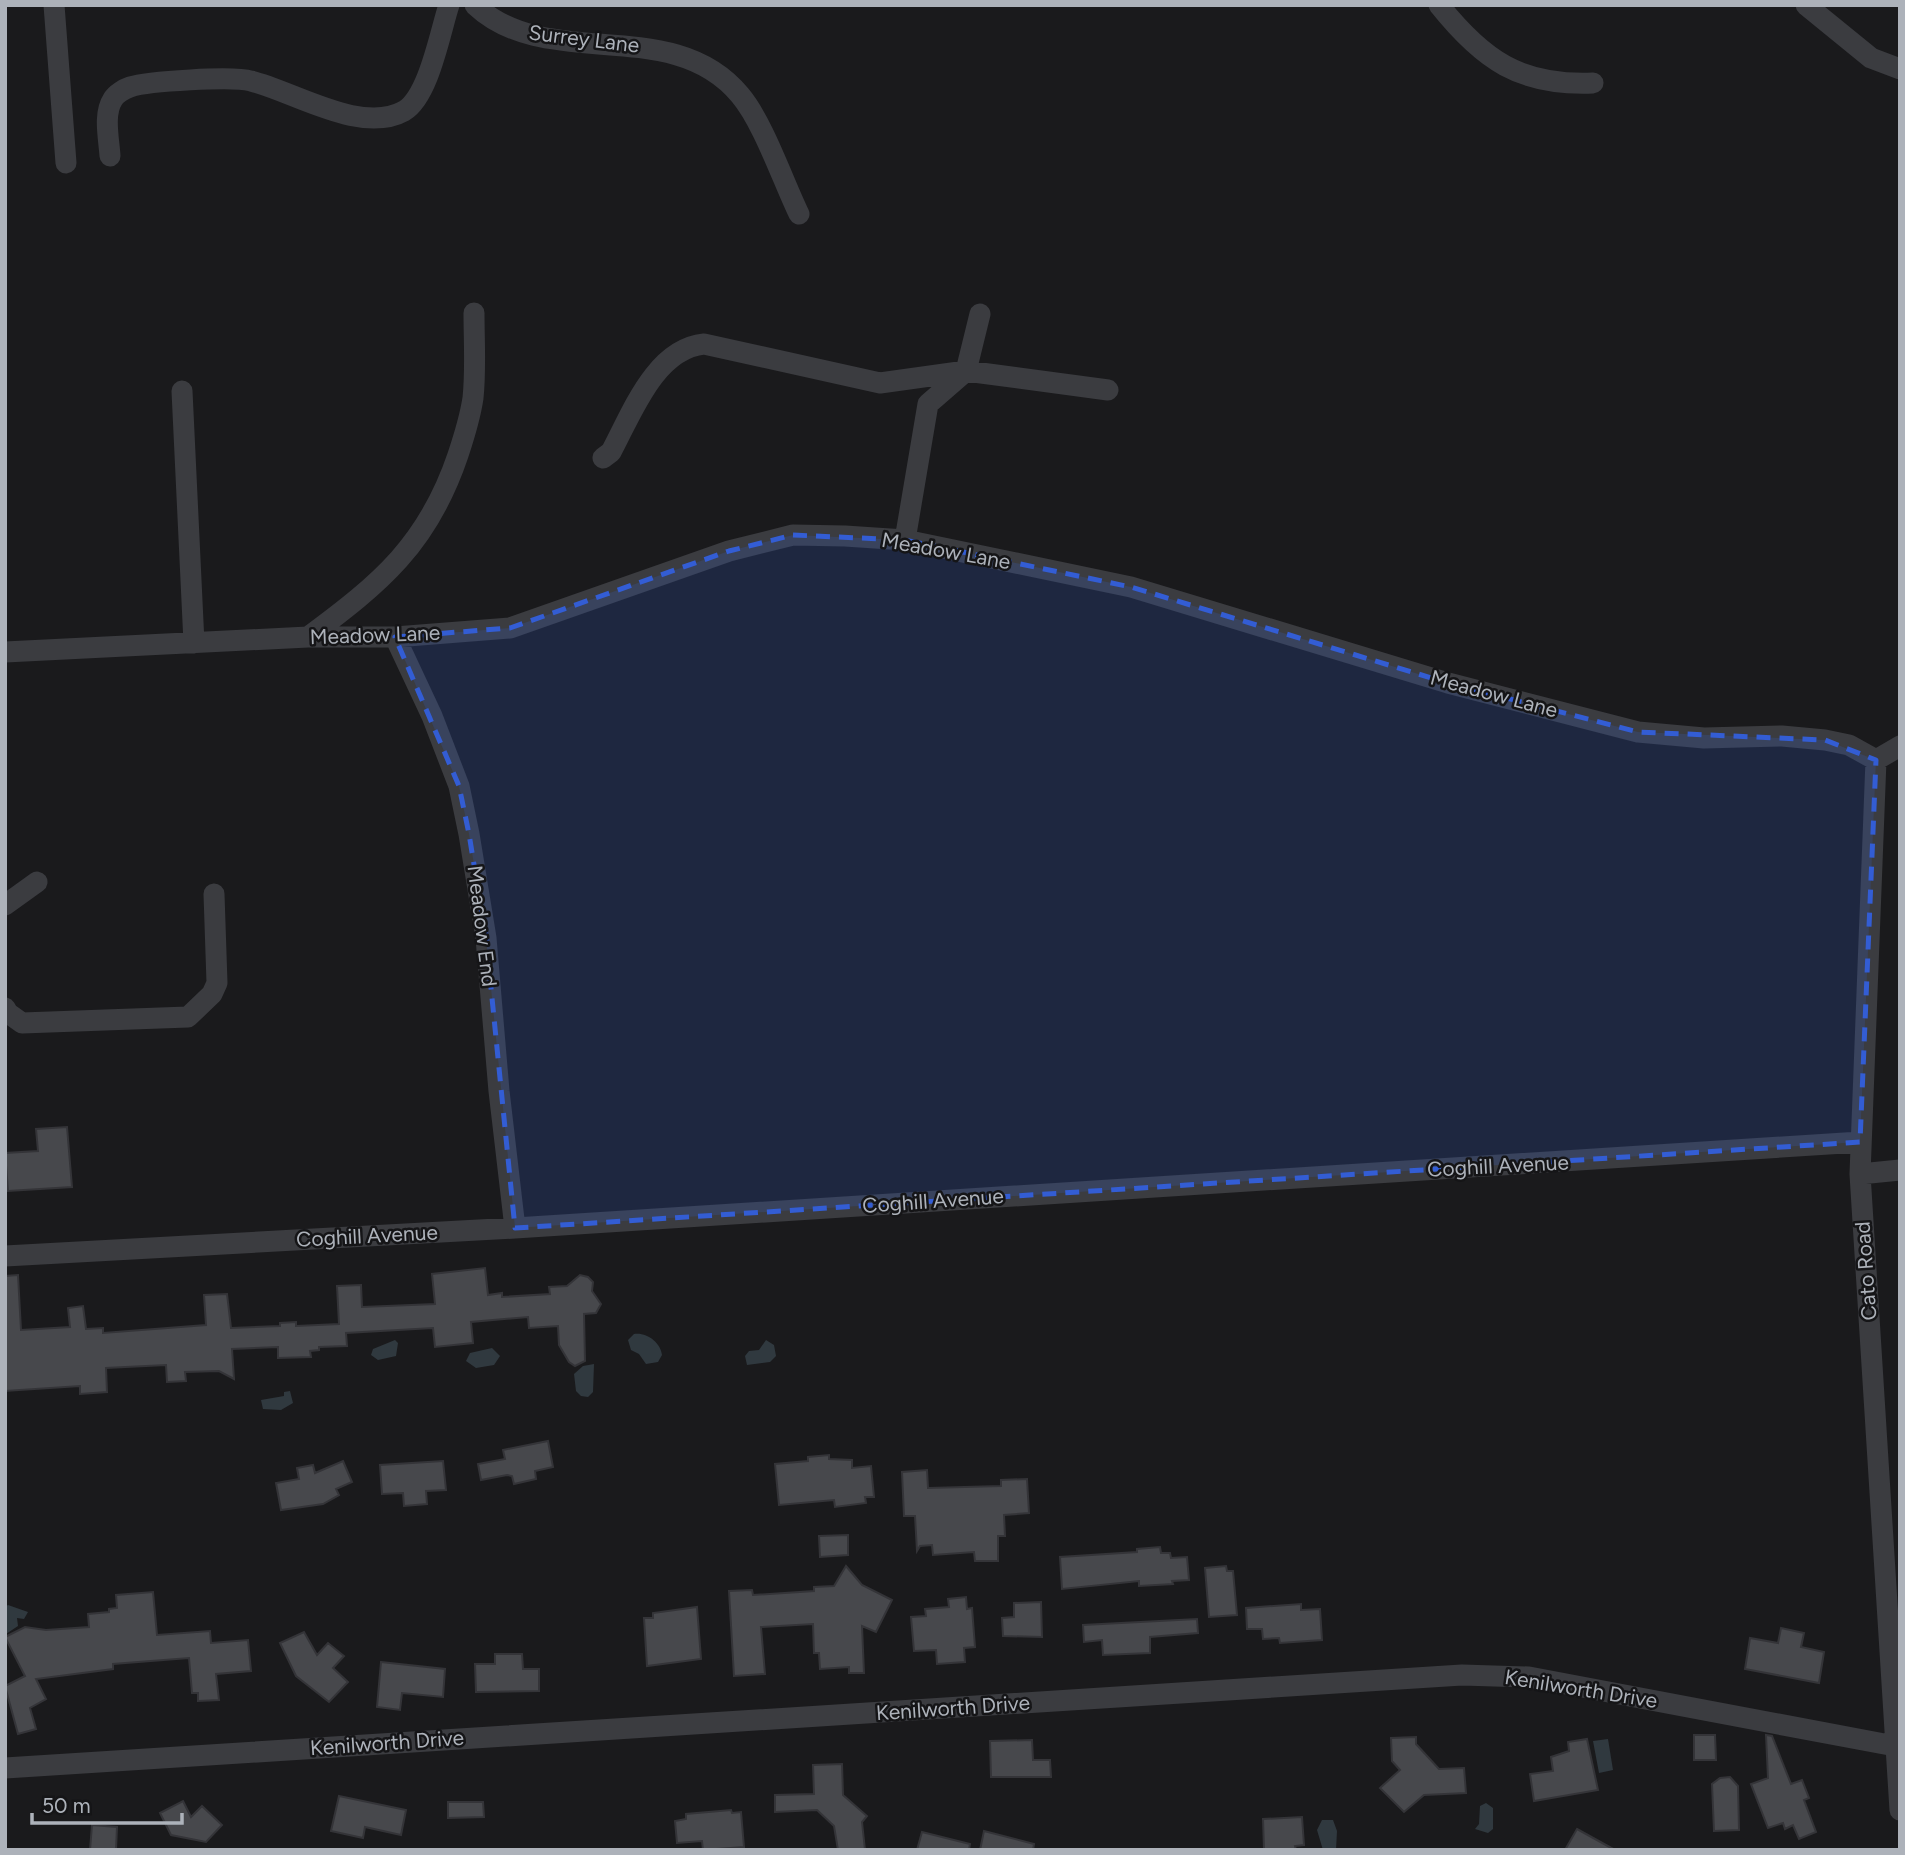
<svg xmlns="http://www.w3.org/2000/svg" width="1905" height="1855" font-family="Figtree,sans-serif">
<rect width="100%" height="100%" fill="#1a1a1c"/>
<!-- water -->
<path fill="#30393f" d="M634,1334c13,-2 27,9 28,21l-4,7 -12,2 -7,-10 -8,-4 -3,-10z
M395,1340l3,3 -2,13 -18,4 -7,-5 2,-6z
M766,1340l8,5 2,11 -6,6 -23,3 -2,-9 4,-5 10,-1z
M492,1348l8,8 -6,9 -18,3 -10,-7 4,-8z
M594,1364l-1,28 -5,5 -7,-1 -5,-5 -2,-17 9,-8z
M290,1391l3,12 -12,7 -18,-1 -2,-9 23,-4v-4z
M8,1605l20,7 -4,7 -7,-1 1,8 -12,8 -1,-27z
M1608,1739l5,31 -14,3 -6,-32z
M1486,1803l7,5v21l-5,4 -13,-4 4,-5 1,-18z
M1322,1820h11l4,11 -1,19h-13l-6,-20z"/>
<!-- building -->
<path fill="#47484c" stroke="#343438" stroke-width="2" d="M67,1127l5,60 -64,4 -3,-38 33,-2 -2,-22z
M485,1268l3,27 14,-2v4l48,-3 -1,-7 18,-1 13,-11 8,2 5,5 -1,9 9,13 -5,9 -12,1 1,47 -10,5 -6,-4 -10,-17 -1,-19 -29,2 -1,-11 -57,5 2,21 -38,4 -2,-19 -87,5 1,13 -28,1v3l-9,1 1,6 -33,1v-11l-46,2 2,30 -15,-8 -34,1 1,9 -19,1 -1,-17 -60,3 1,24 -27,2v-8l-75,5v-115l13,-1 3,55 49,-3 -2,-19 15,-2 3,23 17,-1v5l103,-8 -2,-30 23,-1 4,34 49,-2v-3l16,-1v4l43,-2 -2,-38 24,-1 1,22 73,-3 -3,-30z
M548,1441l5,26 -18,4 1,8 -22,5 -2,-8 -5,-1 -26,5 -3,-16 27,-5 -2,-9z
M829,1455v4l23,1v8l19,-2 3,31h-9l1,6 -31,4 -1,-7 -55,5 -4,-41 33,-3v-4z
M343,1461l9,21 -16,7 3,6 -16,9 -42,6 -5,-27 23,-4 -2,-11 16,-3 2,8z
M443,1461l3,29 -20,1 1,13 -23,2 -1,-13 -21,1 -2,-29z
M927,1470l1,18 73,-2v-6l26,-1 2,34 -25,2 1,21h-7v25h-23l-1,-9 -41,3 -1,-10 -12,1 -3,5 -2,-35h-11l-2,-44z
M848,1535v20l-28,2 -1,-21z
M1160,1547l1,6h9l1,5 16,-1 2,23 -17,1 1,3 -34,2v-5l-77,8 -2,-32 77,-5v-3z
M846,1566l16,19 30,15 -16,32 -14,-6 2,47h-15v-6l-29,2 -1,-16h-5l-1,-29 -52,3 4,47 -31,2 -5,-85 23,-1 1,5 61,-4v-4l20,-1z
M1226,1566l1,5h6l4,44 -28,2 -4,-49z
M153,1592l4,43 53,-4 1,12 37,-3 3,31 -35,3 3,26 -21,1v-8h-6l-3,-35 -76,6v5l-77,10 10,20 -16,9 6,21 -18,5 -13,-48 20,-10 -20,-39 20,-10 21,3 43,-3 -1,-13 21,-2v-3l8,-1 -1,-13z
M966,1597l1,12 5,-1 3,39 -11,1 1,14 -28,2 -1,-14 -22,1 -3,-34 15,-1 -1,-7 24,-2 -1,-8z
M1041,1602l1,35 -39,-1 -1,-18 12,-1v-14z
M1301,1604v6l19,-1 2,31 -42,3 -1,-5 -16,1 -1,-10h-15l-1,-21z
M697,1607l4,52 -54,7 -3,-48h9v-5z
M1197,1619l1,14 -48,4v16l-47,2 -1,-15 -18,2 -1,-17z
M1781,1628l23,5 -3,14 23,5 -5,31 -74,-14 5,-31 28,5z
M304,1632l13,23 11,-12 16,13 -11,12 15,14 -19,20 -33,-26 -16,-33z
M495,1654h27l1,15h16v22l-63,1 -1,-28h20z
M381,1662l64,7 -2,28 -41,-4 -2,17 -23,-3z
M1694,1735h21l1,25h-22z
M1766,1735l6,1 19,48 11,-4 7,18 -5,2 12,32 -17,7 -6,-14 -8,4 -2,-6 -15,5 -17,-44 17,-6z
M1416,1737v7l23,25 25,-1 2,25 -42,2 -20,17 -24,-24 20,-18 -8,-9 -1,-23z
M1587,1739l11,51 -64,11 -4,-27 23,-3 -2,-14 18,-6 -1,-9z
M1032,1740l1,20h17l1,17h-60l-1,-36z
M842,1764l1,31 24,21 -5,6 3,28h-27l-4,-24 -17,-16 -42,2v-17l39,-1 -1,-29z
M1730,1777l8,9 1,44 -25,1 -2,-47 8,-6z
M339,1796l67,14 -5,25 -36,-8 -2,11 -32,-7z
M183,1801l8,16 11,-11 20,19 -16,17 -35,-7 -11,-22z
M448,1802h35l1,15 -36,1z
M731,1810l1,3 9,-1 3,35 -41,3 -1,-9 -25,2 -2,-22 11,-2v-5z
M1302,1817l2,28 -9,1 1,4h-32l-1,-31z
M92,1825l25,2 -1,23h-26z
M1577,1829l38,21h-50z
M984,1831l50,13 -1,6h-53z
M922,1832l48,12 -1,6h-52z"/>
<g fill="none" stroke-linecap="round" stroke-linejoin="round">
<!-- minor -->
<path stroke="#3b3c40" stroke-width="21" d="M54,5l12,158
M475,5c72,68 197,8 265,90 23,27 43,86 59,119
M1439,5c44,55 81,81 154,78
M1806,5l65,53 29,11
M110,156c-1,-17 -7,-42 3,-57 3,-5 11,-10 17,-12 18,-6 103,-11 121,-6 42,10 110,54 153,30 25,-15 36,-79 45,-106
M182,391l12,252
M603,458l8,-6c21,-39 44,-103 93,-108l176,39 86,-12 142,19
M905,540l23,-136 38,-33 14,-57
M308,637c73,-54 120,-93 150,-182 6,-18 12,-37 15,-57 3,-28 1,-57 1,-85
M395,637l37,79 27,70 10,48 17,104 13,153 16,137
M5,652l303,-15h87l115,-9 219,-77 64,-16 52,1 60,4 226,47 317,96 190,49 66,6 78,-2 43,4 24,5 27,15
M1900,746l-24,14 -16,414 40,636
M5,905l32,-23
M5,1008l3,5 14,10 166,-6 24,-23 5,-11 -3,-89
M1860,1174l40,-4
M5,1256l510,-28 1345,-86
M5,1768l1457,-93 67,2 366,69"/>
</g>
<!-- marked area -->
<path fill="#335dd4" fill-opacity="0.2" stroke="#335dd4" stroke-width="5" stroke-dasharray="14 9" stroke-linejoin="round" d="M793,535l112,5 226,47 317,96 190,49 187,8 51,20 -16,382 -1345,86 -29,-290 -17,-104 -10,-48 -64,-149 115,-9 219,-77z"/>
<g text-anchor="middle" stroke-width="5" stroke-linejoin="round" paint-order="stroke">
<!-- street labels -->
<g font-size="21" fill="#adb2ba" stroke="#151517">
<text transform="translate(584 39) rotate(7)" y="7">Surrey Lane</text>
<text transform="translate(946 551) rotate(10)" y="7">Meadow Lane</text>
<text transform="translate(375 635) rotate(-2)" y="7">Meadow Lane</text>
<text transform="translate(1494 694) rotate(15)" y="7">Meadow Lane</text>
<text transform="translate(482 926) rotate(83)" y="7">Meadow End</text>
<text transform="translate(1498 1166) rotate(-3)" y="7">Coghill Avenue</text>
<text transform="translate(933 1201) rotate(-4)" y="7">Coghill Avenue</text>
<text transform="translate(367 1236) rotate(-3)" y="7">Coghill Avenue</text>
<text transform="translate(1866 1271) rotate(-94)" y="7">Cato Road</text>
<text transform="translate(1581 1689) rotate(9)" y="7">Kenilworth Drive</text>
<text transform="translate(953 1708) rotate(-4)" y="7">Kenilworth Drive</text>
<text transform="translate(387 1743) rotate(-4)" y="7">Kenilworth Drive</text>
</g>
</g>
<!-- border -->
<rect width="1905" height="1855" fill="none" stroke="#adb2ba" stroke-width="14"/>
<!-- scale -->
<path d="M32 1813v10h150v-10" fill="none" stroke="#adb2ba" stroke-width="3.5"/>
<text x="42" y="1813" font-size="21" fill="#adb2ba" stroke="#151517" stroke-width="5" paint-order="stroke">50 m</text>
</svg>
